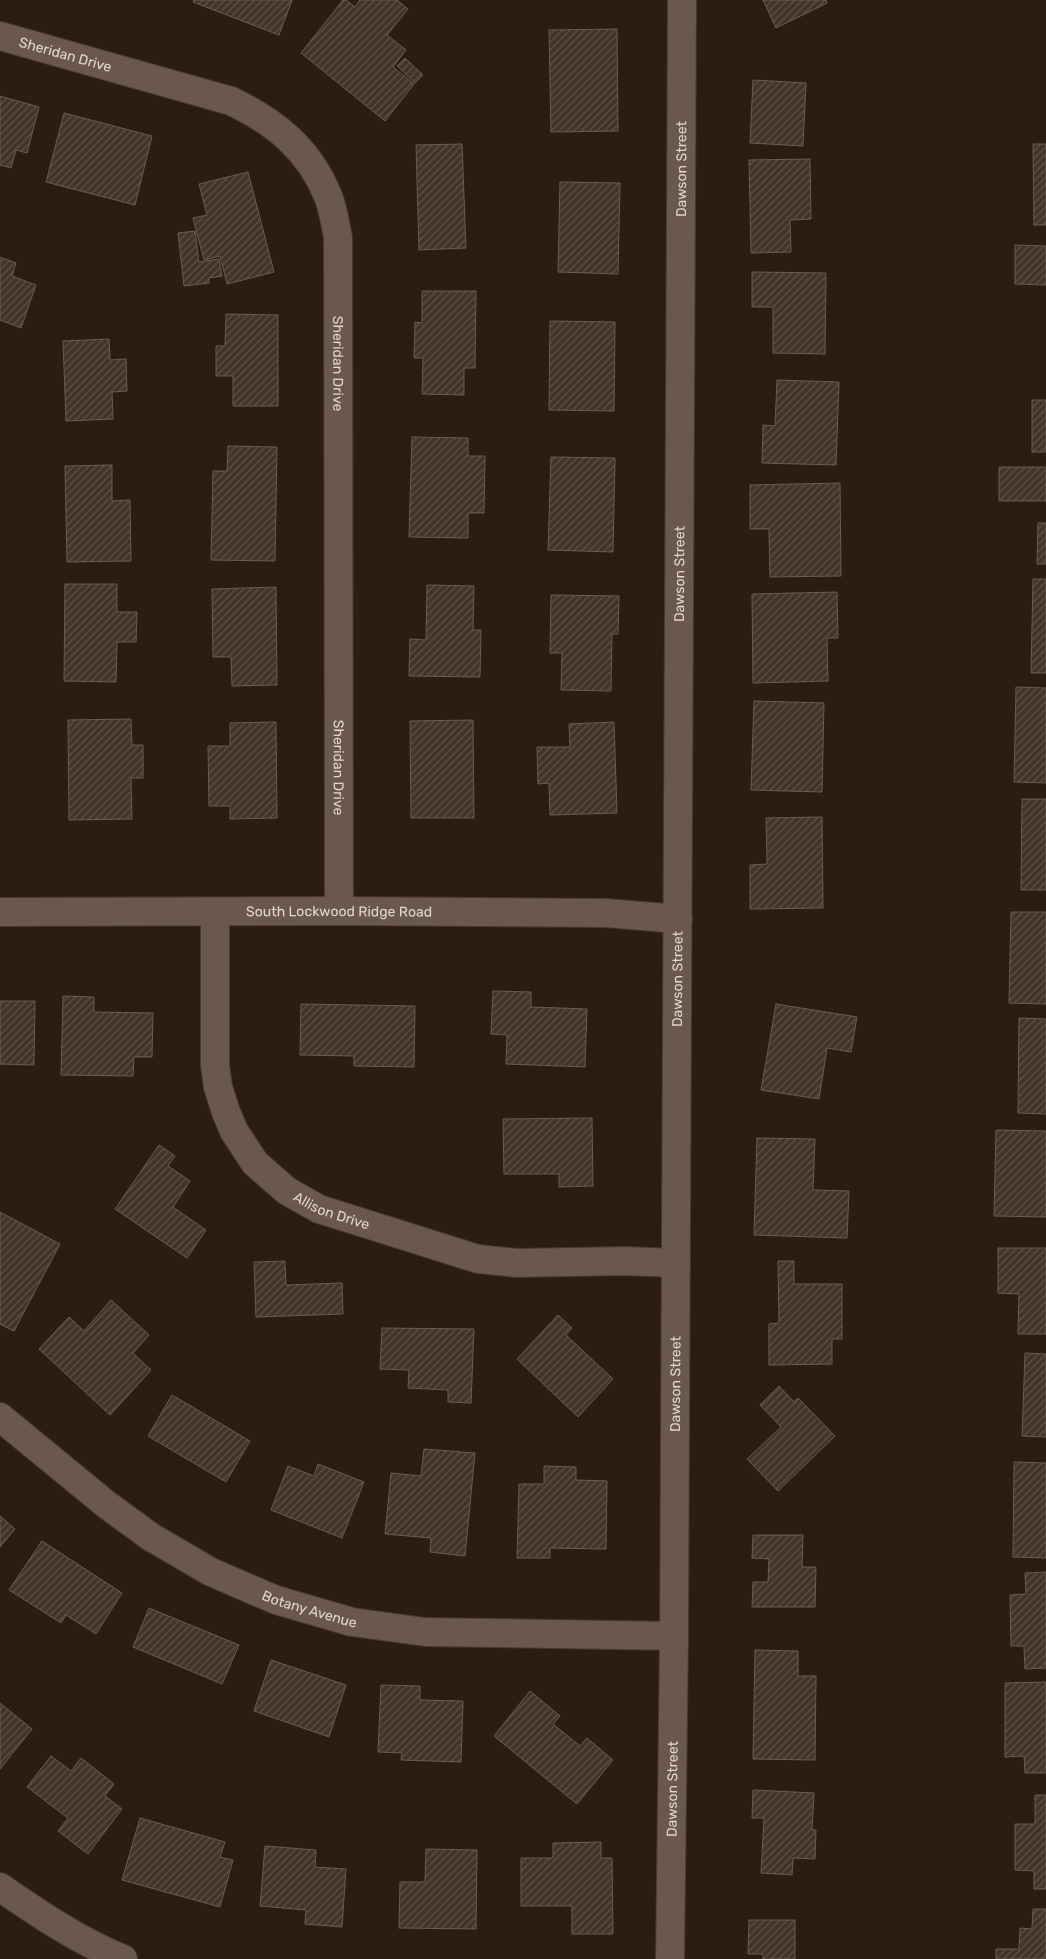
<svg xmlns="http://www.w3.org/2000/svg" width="1046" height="1959" font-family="Rubik,sans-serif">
<defs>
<pattern id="building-hatch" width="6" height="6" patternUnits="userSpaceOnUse" patternTransform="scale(1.25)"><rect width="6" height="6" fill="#443428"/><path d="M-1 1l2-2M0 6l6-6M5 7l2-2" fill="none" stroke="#5f5146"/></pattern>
</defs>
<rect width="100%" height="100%" fill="#2c1d12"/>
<!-- building -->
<path fill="url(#building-hatch)" stroke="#6d5b4e" d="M194,0h98l-13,35 -86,-33z
M343,0h3l9,7 5,-7h37l11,9 -21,26 19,15 -13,17 21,17 -29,37 -84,-68z
M763,0h63l1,3 -51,25z
M617,29l1,102 -67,1 -2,-102z
M405,58l18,17 -8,8 -18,-17z
M753,80l53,3 -3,63 -53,-3z
M0,96l39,11 -12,46 -11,-3 -5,18 -11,-3z
M64,113l88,23 -17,69 -89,-23z
M462,144l4,104 -47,2 -3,-105z
M1033,144h13v81h-12z
M810,159l1,60 -21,1 1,32 -40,1 -2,-93z
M248,172l26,100 -47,12 -7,-28 -16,4 -11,-42 14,-3 -8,-31z
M560,182l60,1 -2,91 -60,-2z
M195,231l4,31 20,-3 3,17 -13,2v5l-25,3 -6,-53z
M1015,245l31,1v39l-31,-1z
M0,257l16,6 -4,13 24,9 -15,43 -21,-8z
M752,272l74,1 -1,81 -52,-1v-46h-21z
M422,291h54l-1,77h-11v27l-42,-1 1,-36h-9l1,-36 7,1z
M226,314l52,1v91h-45v-30h-17v-30h9z
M550,321l65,1 -1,89 -65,-1z
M109,339l1,21 16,-1 1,32 -15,1 1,27 -47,2 -3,-80z
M777,380l62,2 -3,83 -74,-2 1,-38 12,1z
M1032,400h14v52h-14z
M412,437l56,1v18h17l-1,57h-16v25l-59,-1z
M228,446l49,1 -2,114 -64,-1 2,-89h14z
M551,457l64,1 -2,94 -65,-2z
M112,465v36l18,-1 1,61 -64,1 -2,-96z
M999,467h47v34h-47z
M840,483l1,93 -71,1 -1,-48h-19v-44z
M1038,523h8v41h-9z
M1033,579h13v94h-15z
M65,584h52v28h20l-1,30h-19l-1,40 -52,-1z
M427,585l47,1 -1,44h8l-1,47 -71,-1 1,-37 16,1z
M276,587l1,98 -45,1 -1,-29h-18l-1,-68z
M837,592l1,46h-11l1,43 -75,2 -1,-89z
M551,595l68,1 -1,38h-6l-1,57 -50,-1 1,-37h-12z
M1016,687l30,1v95l-32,-1z
M754,701l70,2 -2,89 -71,-2z
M131,719l1,26h11v33h-12l1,41 -63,1 -1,-100z
M473,720l1,98h-63l-1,-97z
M276,722l1,96 -47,1v-13h-21l-1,-60h22v-23z
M614,722l3,91 -67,2 -1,-32 -11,1 -1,-37h33l-1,-23z
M1022,799h24v91h-25z
M822,817l1,91 -73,1v-44l17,-1 -1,-46z
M1011,912h35v92l-37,-1z
M493,991l38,1v15l56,2 -2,58 -79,-3 1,-29 -16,-1z
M63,996l31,1v15l59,1 -1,44h-18l-1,19 -72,-1z
M0,1001h35l-1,64 -34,-1z
M301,1004l114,2 -1,61 -60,-1v-10l-54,-1z
M776,1004l81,13 -6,35 -24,-4 -8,51 -58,-9z
M1019,1018l27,1v95l-28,-1z
M592,1118l1,68 -34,1v-13h-55l-1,-55z
M996,1130l50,1v86l-52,-1z
M757,1138l58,1 -2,51 36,1 -2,47 -93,-3z
M159,1145l16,11 -7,10 22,15 -17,26 33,23 -19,28 -72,-49z
M0,1212l60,32 -46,87 -14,-7z
M998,1248h48v86h-28l1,-40 -21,-1z
M285,1261l1,24 56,-2 1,31 -87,3 -2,-55z
M778,1261h16v23h48v55h-10v25l-63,1v-41l10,-1z
M111,1300l38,35 -16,18 18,17 -41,45 -71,-66 30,-32 15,14z
M558,1315l14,13 -6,7 47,44 -35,38 -61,-58z
M382,1328l92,1 -3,74 -23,-1v-12l-40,-2 1,-18 -29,-1z
M1025,1353l21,1v83l-24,-1z
M779,1386l15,16 4,-4 37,38 -57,55 -31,-32 34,-32 -21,-22z
M172,1395l78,46 -24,41 -78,-46z
M424,1449l51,4 -10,103 -35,-4 1,-14 -46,-4 6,-61 30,3z
M1014,1462l32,1v95l-33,-1z
M318,1464l46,18 -22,56 -71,-28 17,-44 26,10z
M544,1466l32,1v13l31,1 -1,68 -56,-1v10h-33l2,-74h25z
M0,1516l15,13 -15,18z
M753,1535h50l-1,32h14l-1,40h-63l1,-25h15l1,-23 -17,-1z
M42,1541l80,52 -26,41 -30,-19 -5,8 -52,-33z
M1046,1572v96l-21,1 -1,-23h-13l-1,-51 16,-1 -1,-21z
M149,1608l90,37 -17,39 -89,-37z
M755,1650l43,1v25h18l-1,84 -62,-1z
M271,1660l75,25 -17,52 -75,-26z
M1046,1682v91h-21l-1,-17 -19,1v-74z
M381,1685l39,1v14l43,1 -2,61 -60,-2 1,-7 -24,-1z
M530,1691l30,25 -7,8 27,22 7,-8 26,22 -36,44 -83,-68z
M0,1703l32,26 -32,40z
M51,1756l20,15 10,-13 33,26 -9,12 17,13 -34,45 -30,-23 10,-13 -41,-31z
M753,1790l61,3 -2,37h4l-1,29 -22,-1 -1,17 -31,-2 3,-55h-12z
M1035,1795h11v94h-12v-18l-19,-1v-46h20z
M140,1818l85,24 -5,15 13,3 -13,47 -98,-27z
M601,1842v16h11l1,76h-41v-28h-51v-48h32v-15z
M265,1846l51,4 -1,17 31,2 -4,58 -37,-3 1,-14 -46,-4z
M426,1849l51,1 -1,79 -77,-1 1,-46h25z
M1033,1909h13v50h-50v-10h23l1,-21 12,1z
M749,1920h46v39h-32v-5h-15z"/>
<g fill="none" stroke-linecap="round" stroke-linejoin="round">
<defs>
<g id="minor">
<path id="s1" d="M0,36l231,65c44,21 78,48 97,95 5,12 7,27 10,41l1,674"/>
<path id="s2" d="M0,912l339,-1 267,2 72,6"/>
<path id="s3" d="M215,913v152l3,22 8,25 8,19 21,32 32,28 32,18 159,50 39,4 108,-2 51,2"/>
<path id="s4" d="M0,1417l107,88 44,32 60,35 65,28 76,22 73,10 249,4"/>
<path d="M0,1887c39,27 79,54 123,72"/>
<path id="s5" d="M670,1959l4,-323 8,-1636"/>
</g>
</defs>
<!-- minor casing -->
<use href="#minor" stroke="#453932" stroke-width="30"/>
<!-- minor -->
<use href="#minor" stroke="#69584b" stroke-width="28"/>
</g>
<g text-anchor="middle" stroke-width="4" stroke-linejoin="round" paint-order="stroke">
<!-- street labels -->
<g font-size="14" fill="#e1d7cf" stroke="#0f0905">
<text dy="5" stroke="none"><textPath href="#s1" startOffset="68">Sheridan Drive</textPath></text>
<text dy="5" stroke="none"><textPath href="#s5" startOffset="1790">Dawson Street</textPath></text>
<text dy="5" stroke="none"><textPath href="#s1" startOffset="548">Sheridan Drive</textPath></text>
<text dy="5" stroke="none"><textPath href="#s5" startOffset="1385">Dawson Street</textPath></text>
<text dy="5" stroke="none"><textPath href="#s1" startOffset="952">Sheridan Drive</textPath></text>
<text dy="5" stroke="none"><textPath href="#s2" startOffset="339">South Lockwood Ridge Road</textPath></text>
<text dy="5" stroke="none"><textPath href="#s5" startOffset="980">Dawson Street</textPath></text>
<text dy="5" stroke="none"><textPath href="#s3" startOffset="351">Allison Drive</textPath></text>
<text dy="5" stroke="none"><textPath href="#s5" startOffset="575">Dawson Street</textPath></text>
<text dy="5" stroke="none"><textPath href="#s4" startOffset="368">Botany Avenue</textPath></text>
<text dy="5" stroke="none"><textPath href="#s5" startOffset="170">Dawson Street</textPath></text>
</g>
</g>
</svg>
